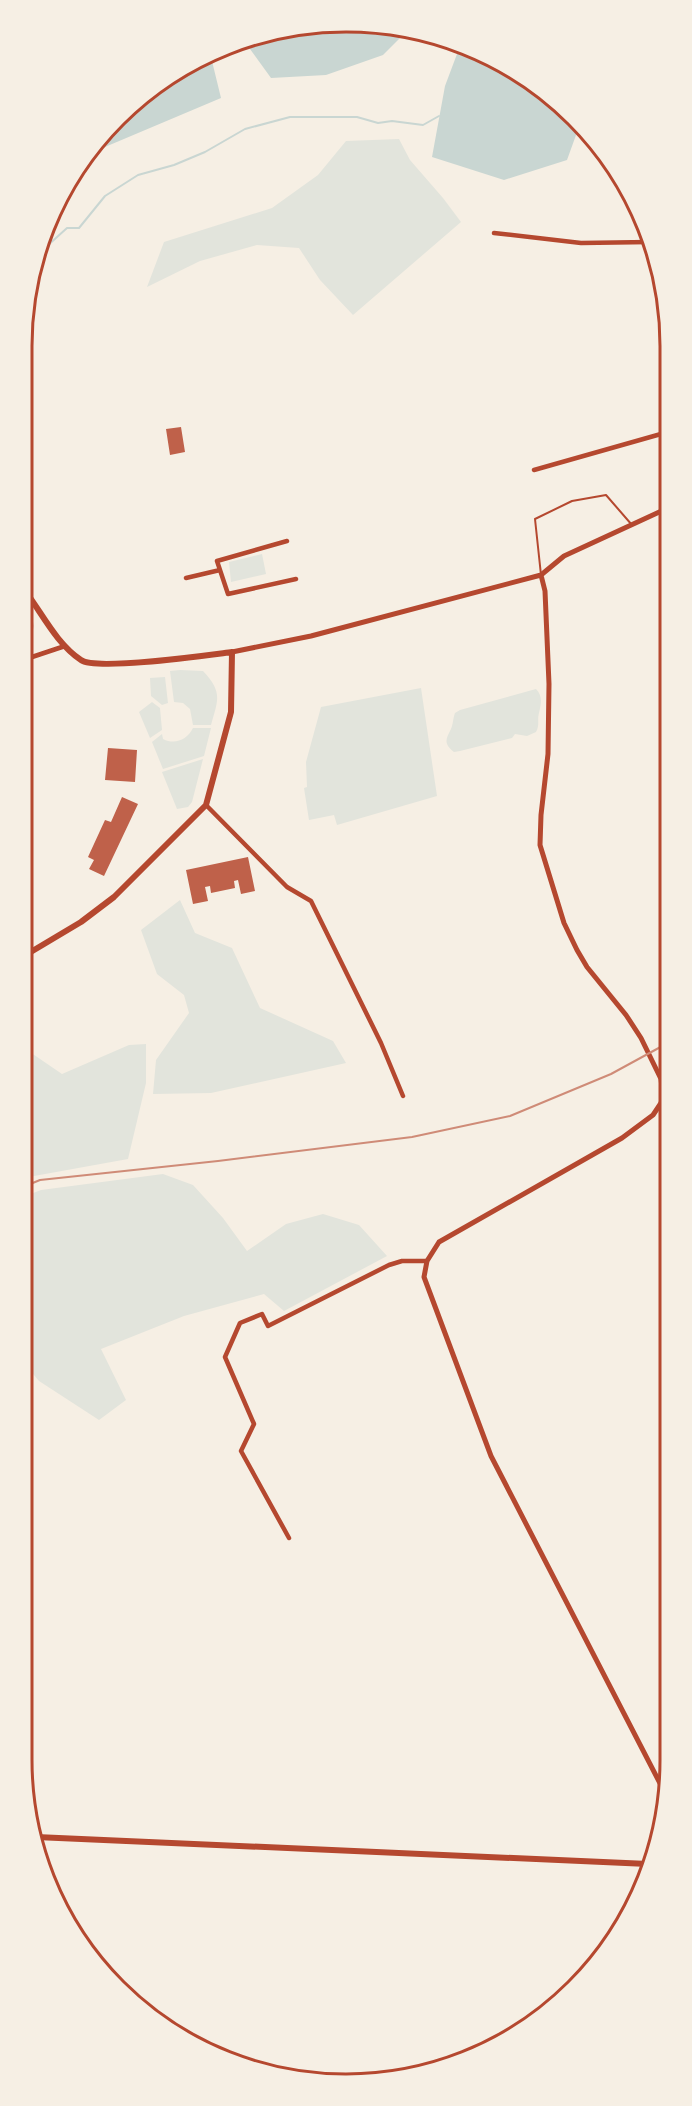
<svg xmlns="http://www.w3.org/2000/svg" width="692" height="2106" font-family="Ubuntu,sans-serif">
<rect width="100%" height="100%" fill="#f6efe4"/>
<!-- green -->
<path fill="#e2e4dc" d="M399,139l11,21 33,38 18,24 -108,93 -33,-35 -21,-32 -42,-3 -57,16 -53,26 17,-45 108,-34 46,-33 28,-34z
M262,554l4,20 -35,8 -2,-20z
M180,670l23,1c20,21 15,29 8,54h-18l-3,-16 -7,-6 -9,-1 -4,-31z
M165,677l3,26 -6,2 -11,-9 -1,-18z
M421,688l16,108 -100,29 -3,-10 -25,5 -5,-32 3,-1 -1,-25 15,-55z
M536,689c7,7 5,15 3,24 -2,7 1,12 -3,19l-9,4 -12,-2 -3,4 -52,13 -6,1c-11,-9 -8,-13 -3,-23 2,-4 2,-11 4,-16l5,-3z
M152,702l8,6 2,22 -12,8 -11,-26z
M193,728h18l-7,28 -41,13 -11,-27 10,-8 1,5c12,6 24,1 30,-11z
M203,759l-11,43 -4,5 -11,2 -15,-37z
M180,900l15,33 37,15 28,60 73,33 13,22 -135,30 -58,1 3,-34 33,-47 -5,-18 -27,-21 -16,-44z
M129,1045l17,-1v39l-18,76 -105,19 1,-130 38,26z
M163,1174l30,11 30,33 24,33 39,-27 37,-10 36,11 28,31 -103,55 -20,-17 -80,22 -83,33 25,51 -27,20 -60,-39 -16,-19v-165l18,-7z"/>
<!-- water -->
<path fill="#c9d6d2" d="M283,27h127v1l-27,27 -57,20 -55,3 -21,-29 4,-10z
M460,46l48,18 72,60 -13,36 -63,20 -72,-23 13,-71z
M211,57l10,41 -135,57 80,-79z"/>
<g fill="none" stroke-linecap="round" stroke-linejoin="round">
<!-- stream -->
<path stroke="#c9d6d2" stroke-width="2" d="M42,247h4l21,-19h12l26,-32 33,-21 36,-10 31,-13 40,-23 45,-12h67l21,6 14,-2 31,4 16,-9"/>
</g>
<!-- building -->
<path fill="#bf614a" d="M181,427l4,25 -15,3 -4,-26z
M108,748l29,2 -2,32 -30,-2z
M122,797l16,7 -34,72 -15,-7 5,-9 -6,-3 17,-37 6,2z
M248,857l7,34 -14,3 -3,-14 -4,1 1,7 -24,5 -1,-7 -5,1 3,14 -15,3 -7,-34z"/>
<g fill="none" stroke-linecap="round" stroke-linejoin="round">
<!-- service -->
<path stroke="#b5482f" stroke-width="2" d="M541,575l-6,-56 37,-18 34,-6 26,30"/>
<!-- minor -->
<path stroke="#b5482f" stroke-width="4.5" d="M494,233l87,10 69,-1
M534,470l134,-38
M220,570l-3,-9 70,-20
M186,578l34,-8 8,24 68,-15
M206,805l81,82 24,14 70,142 22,53
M666,1101l-3,-6 3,-2
M289,1538l-48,-87 13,-27 -29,-67 15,-34 22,-9 6,12 121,-61 13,-4h25"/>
<!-- tertiary -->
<path stroke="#b5482f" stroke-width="5" d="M541,575l4,16 4,93 -1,70 -7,61 -1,30 24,78 13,27 10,17 39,48 15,23 20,41 2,16 -2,8 -8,12 -31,23 -183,104 -12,19 -3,16 67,179 174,337
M232,652l79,-16 230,-61 23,-19 104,-48
M26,659l39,-13"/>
<!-- secondary -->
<path stroke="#b5482f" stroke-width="6" d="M24,956l57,-34 33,-25 92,-92 25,-93 1,-60c-24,3 -136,19 -151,8 -24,-16 -38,-45 -55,-68
M36,1837l612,27"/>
<!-- tram -->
<path stroke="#cf8b77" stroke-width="1.5" d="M26,643c10,-11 7,-25 0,-37"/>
<!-- rail -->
<path stroke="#cf8b77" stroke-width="2" d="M23,1187l17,-7 178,-19 194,-24 98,-21 101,-42 55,-30"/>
</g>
<!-- crop -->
<path d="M0 0H692V2106H0ZM346 32H346A314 314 0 0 1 660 346V1760A314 314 0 0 1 346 2074H346A314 314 0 0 1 32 1760V346A314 314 0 0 1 346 32Z" fill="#f6efe4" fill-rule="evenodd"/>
<path fill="none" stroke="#b5482f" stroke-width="3" d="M346 32H346A314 314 0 0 1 660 346V1760A314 314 0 0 1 346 2074H346A314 314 0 0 1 32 1760V346A314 314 0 0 1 346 32Z"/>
</svg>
